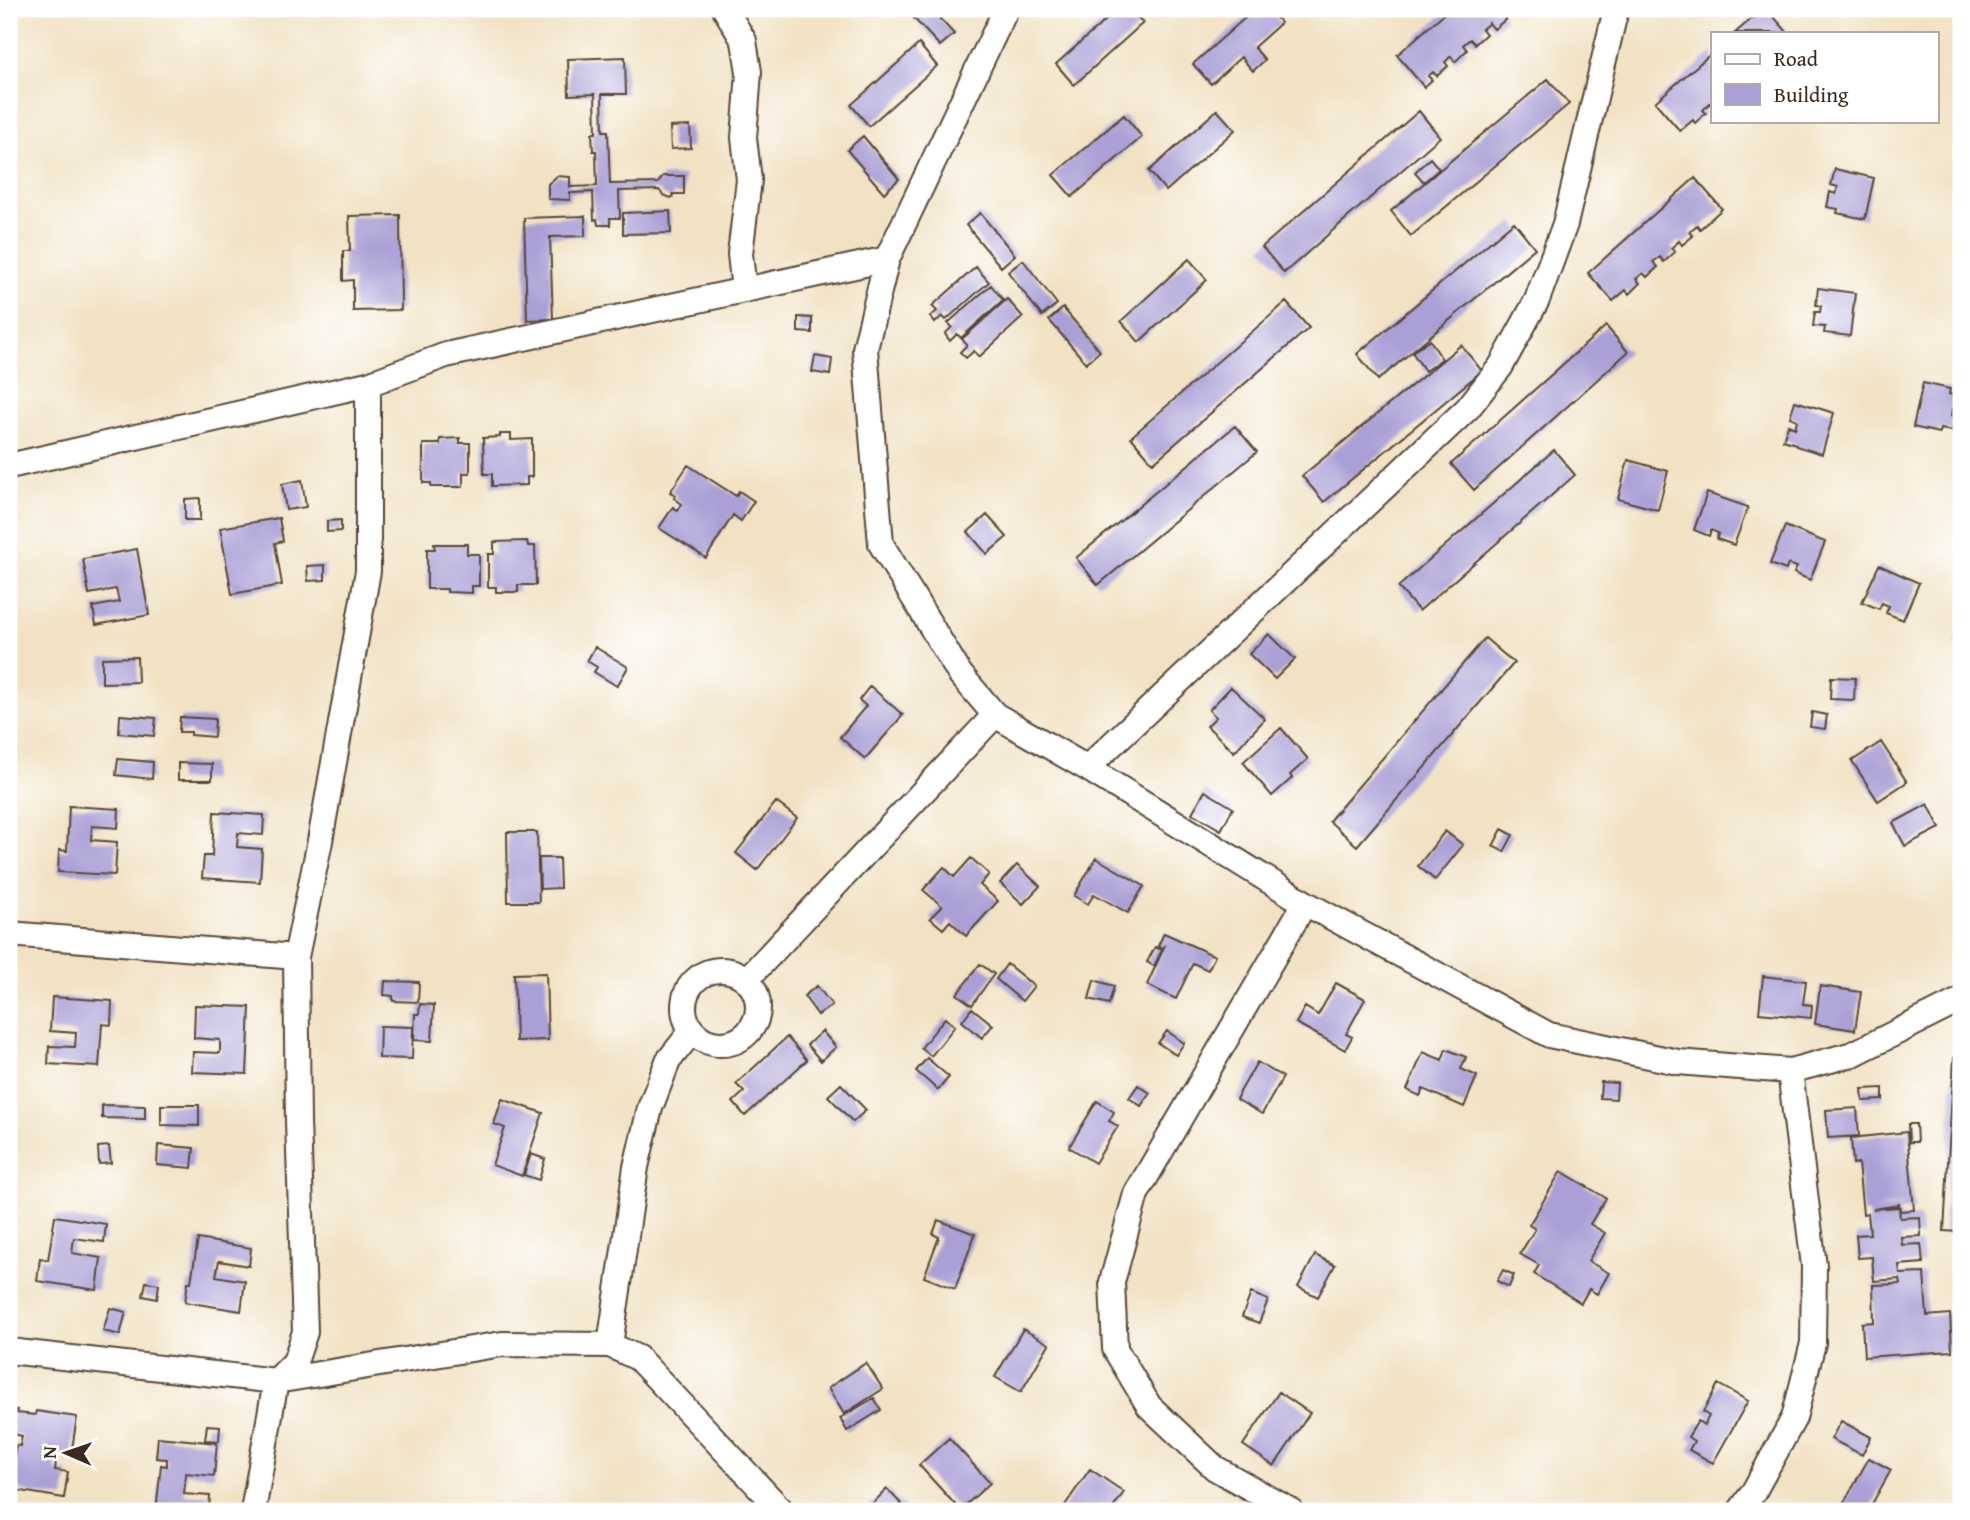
<svg xmlns="http://www.w3.org/2000/svg" width="1970" height="1520" font-family="'Gentium Book Plus',serif">
<rect width="100%" height="100%" fill="#fff"/>
<filter id="ink" filterUnits="userSpaceOnUse"><feTurbulence type="fractalNoise" baseFrequency=".0143" numOctaves="2"/><feDisplacementMap in="SourceGraphic" scale="14" xChannelSelector="R" yChannelSelector="G"/><feConvolveMatrix kernelMatrix="1 2 1 2 8 2 1 2 1" color-interpolation-filters="sRGB"/></filter>
<filter id="wash" filterUnits="userSpaceOnUse"><feTurbulence type="fractalNoise" baseFrequency=".00686" numOctaves="4" result="noise"/><feDisplacementMap in="SourceGraphic" scale="28" xChannelSelector="R" yChannelSelector="G"/><feGaussianBlur stdDeviation="1.57" result="paint"/><feColorMatrix in="noise" values="0 0 0 0 0 0 0 0 0 0 0 0 0 0 0 0 0 1.4 0 .05"/><feComposite in="paint" operator="in"/></filter>
<g filter="url(#wash)">
<rect width="100%" height="100%" fill="#f2e2c4"/>
<g id="blocks">
<!-- building -->
<path fill="#aaa0d6" d="M905,9h26l23,25 -14,12z
M1118,9h12l13,14 -69,62 -18,-21z
M1255,9h13l13,14 -27,24 11,13 -12,11 -12,-14 -30,27 -18,-20z
M1449,9h56l-4,4 5,6 -12,10 -5,-6 -7,6 4,5 -11,10 -5,-5 -7,6 4,5 -12,12 -4,-6 -6,6 3,4 -11,10 -4,-4 -5,4 4,4 -8,7 -27,-32z
M1763,9h4l21,24h-53z
M919,44l18,22 -68,60 -18,-21z
M1713,52v54l-3,-3 -7,7 3,3 -11,10 -2,-3 -13,11 -25,-29z
M625,57l1,37h-24l1,37h5l2,53 48,-1 5,-7h21v18h-11v3l-2,1 -8,-3 -4,-5 -40,1 1,27h-10v7h-12l-1,-6 -3,1 -1,-28 -23,1v7l-22,-1v-15l9,-8 13,1v10l27,-1 -1,-35h-3l-1,-18h4l-1,-39 -26,1 -1,-36z
M1548,79l21,25 -158,132 -20,-25z
M1217,110l18,20 -69,61 -17,-20z
M1419,111l21,26 -156,136 -22,-26z
M1124,115l18,22 -70,60 -19,-22z
M690,126l1,22 -20,1 -1,-22z
M863,136l36,43 -15,14 -37,-43z
M1430,158l9,11 -15,13 -9,-10z
M1835,169l39,9 -9,41 -28,-6 1,-4 -11,-2 3,-15 6,2 2,-7 -7,-2z
M1695,178l27,31 -22,20 -3,-4 -8,7 4,4 -11,9 -3,-4 -8,7 4,4 -11,10 -4,-5 -7,5 5,5 -11,10 -4,-4 -7,6 4,4 -11,11 -3,-4 -13,11 -25,-28z
M1960,179h1v21l-5,-1z
M670,211l1,22 -48,1v-21z
M980,213l35,42 -14,12 -35,-42z
M400,215l1,95 -48,1v-31l-10,1v-30h7l-1,-35z
M585,216v20l-35,1 3,82 -26,1 -3,-102z
M1514,222l21,26 -157,132 -21,-26z
M1189,259l18,21 -68,62 -18,-21z
M1023,260l34,44 -15,12 -34,-44z
M976,267l13,15 -43,38 -4,-4 -7,7 -5,-6 7,-6 -5,-5z
M991,285l12,15 -42,38 -4,-4 -7,7 -5,-7 7,-7 -4,-4z
M1818,288l37,5 -5,43 -26,-3 1,-6 -12,-1 2,-14h5l1,-6 -5,-1z
M1007,299l16,18 -44,40 -5,-6 -8,7 -6,-6 7,-7 -5,-6z
M1286,302l23,26 -156,135 -22,-26z
M1063,308l37,43 -14,12 -37,-43z
M798,317l14,1v15l-14,-1z
M1606,326l22,26 -154,138 -23,-26z
M1430,340l12,19 -17,12 -13,-19z
M1461,345l21,26 -158,131 -22,-26z
M815,356l17,3 -2,16 -18,-3z
M1923,383l27,6 -1,5 11,3 -3,13 -5,-1 -1,7 4,1 -3,14 -12,-2 -1,4 -26,-6z
M1795,401l39,12 -12,41 -26,-8v-2l-13,-4 5,-15 7,3 2,-8 -7,-3z
M1235,426l22,26 -159,133 -22,-27z
M500,434h11v6l21,-1v38h-5v8l-35,1v-12h-8l-1,-36 17,-1z
M460,438v5h10v30h-7v14h-32v-4h-8v-39h17v-5z
M1554,450l21,25 -156,136 -21,-24z
M1628,460l40,11 -10,39 -40,-11z
M688,465l48,31 3,-5 15,10 -13,20 -8,-6 -27,43 -47,-30 14,-21 5,4 4,-7 -8,-6 2,-3 -6,-3z
M302,480l4,27 -20,3 -4,-26z
M1707,493l41,14 -14,38 -17,-6 1,-6 -7,-3 -2,6 -15,-6z
M200,498v22h-15v-21z
M987,515l20,22 -20,17 -19,-22z
M279,518l4,23 -8,2 7,42 -50,9 -12,-66z
M341,520v11l-14,1v-11z
M1785,526l40,16 -15,38 -16,-7 3,-6 -9,-3 -2,6 -16,-6z
M527,541l1,5h7l1,39h-18v7h-22v-5h-8v-33h6v-12z
M434,544h33v10h12v32h-7v7l-25,-1v-3h-20v-40h8z
M137,549l12,66 -53,10 -3,-18 26,-5 -3,-13 -27,5 -6,-35z
M325,565v15l-17,1 -1,-15z
M1879,565l40,18 -16,37 -17,-7 3,-7 -7,-3 -3,6 -17,-7z
M1961,622v23l-6,-2z
M1269,634l26,25 -20,20 -26,-25z
M1485,638l29,25 -157,183 -28,-25z
M595,647l33,20 -11,19 -23,-14 3,-5 -10,-6z
M137,657l1,25 -36,1v-25z
M1831,677l24,1 -1,22 -24,-1z
M870,686l33,29 -38,44 -25,-22 26,-31 -7,-6z
M1231,687l34,32 -31,33 -27,-26 9,-9 -7,-7z
M1812,712l15,3 -2,14 -15,-2z
M120,715l36,3 -2,18 -35,-3z
M180,717l35,2 -1,18 -23,-2v-3h-12z
M1281,728l27,31 -18,16 2,3 -20,18 -29,-34z
M1881,742l26,40 -29,19 -26,-40z
M118,759l35,3 -1,17 -36,-4z
M178,763l34,1v16h-34z
M1205,791l28,17 -12,22 -29,-17z
M776,802l21,16 -40,52 -21,-17z
M1928,804l12,24 -35,18 -12,-23z
M69,806l50,3 -1,19 -26,-2 -1,14 26,2 -2,33 -57,-3 1,-22 8,1z
M214,812l50,3 -1,20 -25,-2 -1,14 25,2 -2,33 -58,-4 2,-22h8z
M1502,829l11,6 -9,17 -11,-6z
M1445,831l18,14 -28,35 -17,-14z
M507,832h30l2,70h-31z
M539,858h20l1,30 -20,1z
M971,858l18,16 -9,11 18,16 -32,35 -16,-15 -7,8 -13,-11 12,-12 -19,-16 21,-23 10,10z
M1096,858l48,28 -16,27 -34,-19 -6,10 -14,-8z
M1017,865l23,21 -17,18 -23,-21z
M1164,933l51,23 -7,14 -15,-7 -17,36 -29,-14 18,-40 -2,3 -5,-2z
M1155,947l7,3 -8,16 -7,-4z
M980,964l14,10 -22,31 -15,-11z
M1007,964l27,22 -12,15 -26,-22z
M546,973l2,67 -32,1 -2,-67z
M1763,976l43,5 -3,23 9,1 -1,13 -52,-5z
M1094,980l20,6 -5,18 -20,-5z
M385,981l34,1 -1,20 -25,-1v-5l-9,-1z
M1336,983l29,16 -19,35 6,3 -7,13 -49,-27 9,-16 13,8z
M817,986l15,19 -14,10 -14,-19z
M1820,986l41,6 -6,38 -40,-6z
M52,997l60,4 -1,24 -9,-1 -3,43 -51,-3 1,-18 26,1 1,-14 -26,-2z
M420,1004l14,1 -2,36 -18,-1 1,-26h4z
M195,1005l55,2 -3,67 -55,-2 1,-20 27,1v-13l-26,-2z
M972,1008l21,17 -11,13 -20,-17z
M945,1018l10,8 -24,30 -10,-8z
M380,1026l33,1 -1,32 -33,-1z
M822,1031l14,16 -15,14 -14,-16z
M1167,1031l17,12 -8,12 -18,-12z
M787,1037l20,23 -62,56 -12,-14 11,-10 -8,-8z
M1446,1049l20,8 -5,12 16,7 -13,31 -41,-18 -3,7 -13,-6 16,-38 19,8z
M927,1058l22,19 -11,13 -22,-19z
M1954,1058l7,1v173l-17,-1z
M1257,1062l26,15 -21,37 -26,-15z
M1601,1082l16,1 -1,16 -16,-1z
M841,1084l25,26 -13,12 -25,-26z
M1138,1085l12,8 -9,13 -12,-8z
M1883,1088v12l-20,1 -1,-12z
M502,1099l41,14 -21,63 -30,-11 13,-37 -11,-4z
M1097,1101l17,11 -5,9 9,5 -23,37 -26,-16z
M102,1105l43,1v13l-43,-1z
M161,1105h38v21l-38,-1z
M1857,1108l2,28 -31,2 -2,-28z
M1908,1124h8l1,18h-8z
M1907,1132l7,78 -14,1 -1,-8v2l-26,4 26,-2 1,11 20,-1 1,19 -20,1 1,8 19,-1 2,19 -24,2 1,9 24,-1 3,43 23,-2 2,37 -88,6 -2,-34 12,-1 -1,-37 28,-1 -1,-5 -26,2 -2,-24 -14,1 -2,-23 14,-1 -2,-21 -5,1 -5,-51 -5,1 -2,-26z
M158,1145l36,3 -2,20 -35,-3z
M109,1146l2,17 -12,1 -1,-17z
M531,1154l14,5 -6,21 -15,-5z
M1561,1171l45,27 -16,26 15,9 -17,28 21,12 -12,21 -8,-5 -8,14 -47,-29 5,-9 -19,-11 15,-25 -6,-4z
M55,1216l51,8 -2,18 -30,-4 -2,15 29,5 -4,32 -60,-9 3,-23 8,2z
M938,1220l37,14 -20,55 -31,-12 15,-40 -6,-3z
M198,1239l53,9 -2,18 -30,-5 -3,15 29,5 -4,30 -56,-9 3,-20h3z
M1315,1255l20,10 -17,32 -20,-10z
M1503,1270l11,5 -5,12 -12,-6z
M146,1282l13,2 -2,15 -14,-3z
M1251,1293l17,7 -9,23 -17,-6z
M110,1308l16,4 -6,23 -17,-4z
M1023,1329l26,15 -28,48 -26,-15z
M866,1363l17,26 -39,25 -16,-26z
M1718,1384l30,17 -35,62 -24,-13 5,-9 -6,-4 10,-16 6,4 5,-9 -6,-4z
M1279,1392l31,21 -36,53 -31,-21z
M874,1398l7,12 -34,21 -7,-13z
M9,1409l8,1v3l18,2 1,-4 41,6 -6,38 -14,-2 -2,17 13,2 -4,26 -55,-9 7,-44 4,1 2,-10 -13,-3z
M1841,1421l30,16 -9,18 -31,-16z
M207,1425l13,1 -1,15 -14,-1z
M158,1437l59,6 -3,33 -28,-3 -2,21 26,2 -1,15h-53l5,-46 6,1v-7l-11,-1z
M949,1438l41,45 -30,27 -41,-45z
M1869,1458l22,12 -23,41h-29z
M1090,1469l34,23 -13,19h-50z
M887,1489l21,22h-43z"/>
</g>
</g>
<g filter="url(#ink)">
<use href="#blocks" fill-opacity="0" stroke="#564637" stroke-width="2"/>
<g fill="none" stroke-linecap="round" stroke-linejoin="round">
<defs>
<path id="minor" d="M725,9l19,32 5,31 -5,66 5,42 -9,74 4,36
M1006,9l-119,250 -22,90 16,195 79,130 35,41 92,53 218,135 244,132 129,27 112,9 63,-17 108,-54
M9,466l359,-82 78,-29 441,-96
M1087,768l381,-360 33,-42 36,-66 28,-76 51,-215
M9,934l287,23
M684 1007a37 37 0 1 1 74 0a37 37 0 1 1-74 0Z
M747,979l248,-264
M610,1345l26,-178 14,-59 18,-47 24,-30
M9,1351l267,30 226,-37 108,1 28,13 144,153
M253,1511l23,-130 19,-19 10,-30 -7,-211 -2,-164 24,-116 48,-270v-187
M1291,1511l-76,-43 -66,-62 -34,-57 -3,-67 24,-88 169,-291
M1740,1511l13,-18 41,-75 19,-75 1,-77 -24,-195"/>
</defs>
<!-- minor casing -->
<use href="#minor" stroke="#564637" stroke-width="28"/>
<!-- minor -->
<use href="#minor" stroke="#fff" stroke-width="24"/>
</g>
</g>
<!-- margin -->
<rect width="1970" height="1520" fill="none" stroke="#fff" stroke-width="35"/>
<!-- legend -->
<rect x="1711" y="32" width="228" height="91" fill="#ffffff" stroke="#b1aaa5" stroke-width="2"/>
<rect x="1725" y="54" width="35" height="10" fill="#ffffff" stroke="#b1aaa5" stroke-width="2"/>
<text x="1774" y="66" font-size="21" fill="#3b2a1e">Road</text>
<rect x="1725" y="84" width="35" height="21" fill="#aaa0d6" stroke="#b1aaa5" stroke-width="2"/>
<text x="1774" y="102" font-size="21" fill="#3b2a1e">Building</text>
<!-- north arrow -->
<g transform="translate(66 1453) rotate(272)" stroke="#ffffff" stroke-width="5" paint-order="stroke">
<path d="M0-5L12 26L0 18L-12 26Z" fill="#3b2a1e"/>
<text y="-10" font-size="19" font-weight="bold" text-anchor="middle" fill="#3b2a1e">N</text>
</g>
</svg>
